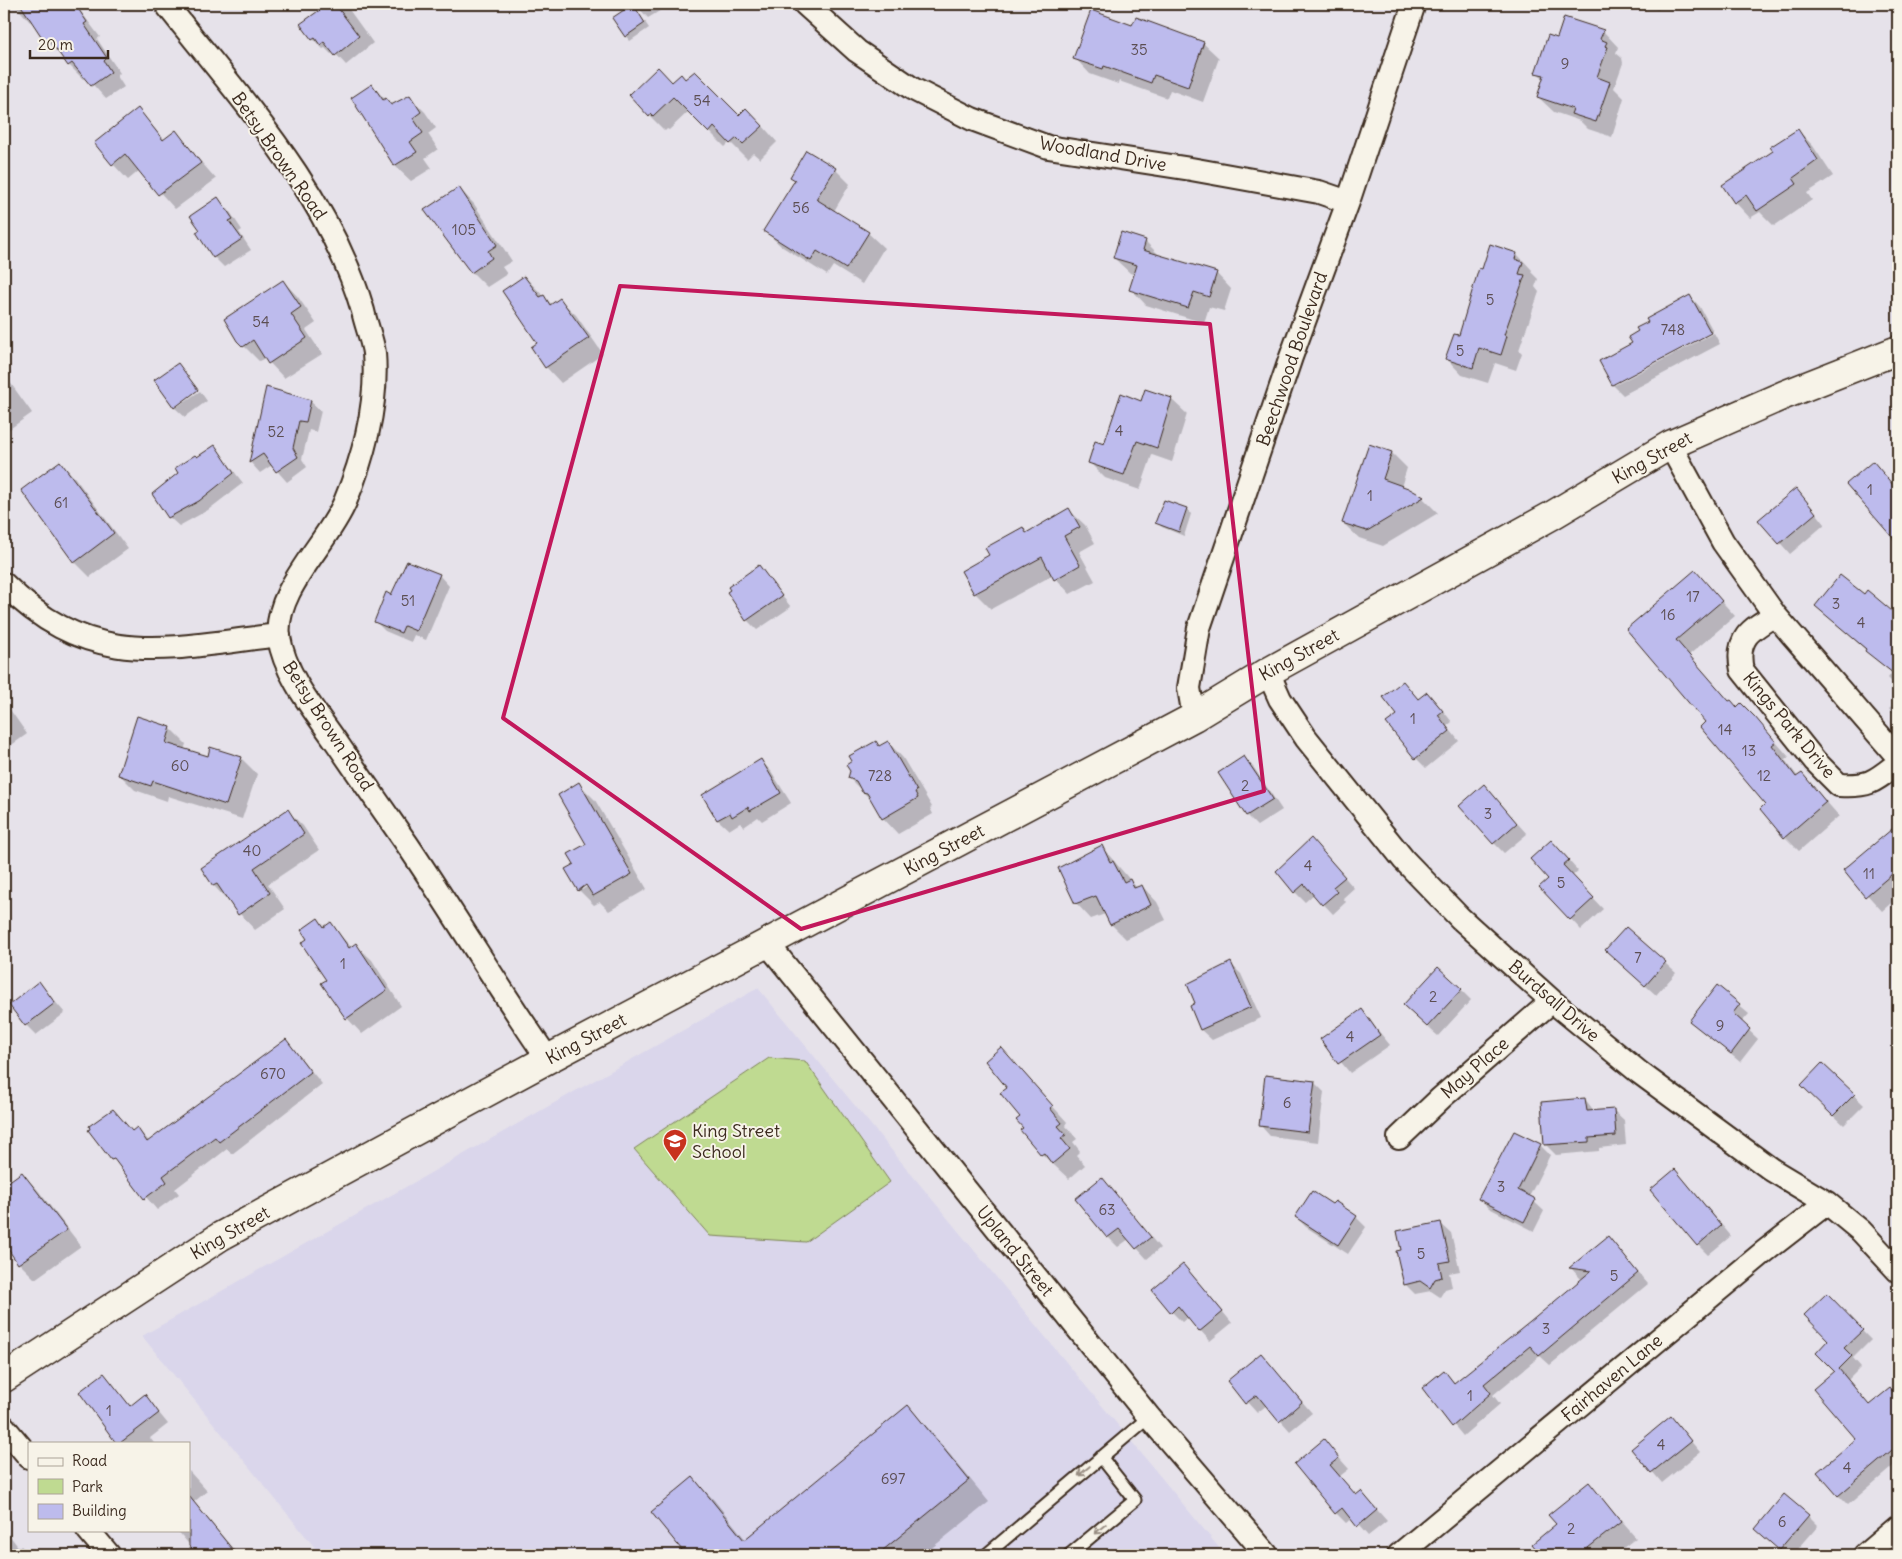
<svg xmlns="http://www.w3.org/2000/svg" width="1902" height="1559" font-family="Delius,sans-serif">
<rect width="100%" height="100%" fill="#e6e2ea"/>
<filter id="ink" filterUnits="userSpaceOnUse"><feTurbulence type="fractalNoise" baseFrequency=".02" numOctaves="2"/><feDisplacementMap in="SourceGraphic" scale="10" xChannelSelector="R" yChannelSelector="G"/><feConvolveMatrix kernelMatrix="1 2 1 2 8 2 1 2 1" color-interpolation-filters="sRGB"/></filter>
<g filter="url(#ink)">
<!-- built -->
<path fill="#dad6eb" d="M758,988l467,567h-904l-179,-219z"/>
<!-- green -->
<path fill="#bfda91" stroke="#7d8258" d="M769,1058l36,3 85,121 -84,60 -96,-6 -76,-87z"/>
<!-- shadow -->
<path fill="#0003" fill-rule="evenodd" d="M14,4h38l4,6 9,-6h10l25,33 -3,2 23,34 -3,3 7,11 -18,12 -20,-22 -3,2 -14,-14 -8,-10 -15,-14 -14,-21 -2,2z
M313,4h32l28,39 -27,22 -12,-13 -3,2 -6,-6 -2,1 -10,-10 6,-27z
M635,4h36l-23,14z
M1639,4h22l-3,6z
M633,5l16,23 -19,13 -4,-5z
M1133,27l70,16 16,15 -16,44 -33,-12 -3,8 -48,-17 -1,3 -28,-10 -15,-16z
M1603,31l15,16 -2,6 6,5 1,5 -9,25 10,10 -12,39 -24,-8 -8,-8 -26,-9 -16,-15 6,-18 -7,-7 21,-32z
M686,81l53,36 23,8 15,17 -17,17 -7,-6 -6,6 -17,-17 -5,5 -36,-36 -20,19 -2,-1 -2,2 -15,-15 22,-32z
M372,86l20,20 18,-9 15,15 11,16 -8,6 10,15 -13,9 7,10 -21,13 -16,-15 -43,-67z
M137,110l28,30 10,-8 41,47 -41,30 -35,-39 -12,10 -15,-16z
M1798,130l15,16 20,30 -26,17 5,7 -38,26 -14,-14 -10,6 -15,-16 40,-50z
M835,169l15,15 -16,27 34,22 16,15 -22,36 -29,-18 -6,9 -46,-29 -16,-15 31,-50 -5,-4z
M459,188l15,16 38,57 -10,6 5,7 -20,13 -15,-15z
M218,199l10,10 14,21 -3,2 12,18 -27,17 -10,-10 -13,-27z
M1145,241l16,16 55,16 15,16 -7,22 -15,-4 -5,16 -58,-18 -15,-16 4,-14 -5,-2 -16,-15z
M1517,254l15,16 -1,2 7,7 -3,8 4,5 -20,58 3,3 -6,17 -21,-7 -7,20 -26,-8 -15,-16 13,-22 23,-67z
M526,278l26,27 8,-5 16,15 27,39 -42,29 -15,-16 -7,-23 -35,-52z
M283,281l15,16 18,26 -10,7 16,24 -38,24 -19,-20 -6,3 -21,-21z
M1690,296l10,11 13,24 -98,52v2l99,-52 6,11 -97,51 -10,-10 -12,-23 32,-19 17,-21z
M178,365l20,24 -24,17z
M4,374l28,39 -28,20z
M267,389l43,12 11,10 -5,21 -7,-2 -7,29 5,8 -20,15 -15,-17 -12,8 -9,-10z
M200,391l7,10 -22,16 -10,-9z
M1171,399l16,15 -15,48 -20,-7 -12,35 -35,-12 -16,-16 53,-60z
M1370,445l22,8 15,15 -6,19 22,11 15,15 -55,33 -24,-8 -16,-15z
M215,447l28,36 -35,27 -29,16 -10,-9 28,-58z
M60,462l15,16 53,71 -38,28 -15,-15z
M1883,473l15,18v51l-50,-58z
M1806,500l19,24 -35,30 -30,-34z
M1165,501l22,8 4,5 -7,22 -22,-9 -5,-4z
M1069,510l16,15 10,18 -16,9 16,29 -25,13 -17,-19 -62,34 -16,-16 -12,-21 28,-16 31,-27 5,5z
M758,567l33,40 -34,23 -10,-10z
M1695,572l40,44 -46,39 41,47 7,6 4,-4 27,29 21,24 -4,3 13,17 4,-3 37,42 -40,35 -14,-14 -18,-33 -60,-81 -79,-94z
M439,575l10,11 -23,54 -12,-5 -3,7 -26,-11 -10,-10 17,-24z
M1867,592l31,26v70l-10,-10 4,-5 -76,-67 48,-10z
M1403,683l16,17 8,-7 10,10 15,19 -5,4 12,15 -33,27 -10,-10 -17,-43z
M4,701l23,33 -21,15 -2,-2z
M1898,701v19l-9,-11z
M170,728l16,16 -2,6 24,8h33l16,16 -15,45 -74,-23 -1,5 -32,-11 -15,-15z
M888,742l15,16 29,49 -2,1 3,6 -35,20 -15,-16 -10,-16 -24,-24 31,-31z
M1244,757l10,11 28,42 -25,16 -10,-10 -27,-42z
M761,761l10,10 20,32 -29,18 -4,-4 -14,10 -4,-4 -11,7 -11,-10 -14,-25z
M579,784l16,16 52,89 -38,22 -9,-9 -6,3 -15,-15 -3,-26 11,-20zM591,881l1,2 -10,7v-3z
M1484,786l43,48 -23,19 -10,-10z
M288,811l15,15 16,24 -51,34 17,25 -30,21 -41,-44 -12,-17z
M1898,825v72l-16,14 -37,-41z
M1102,847l35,41 5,-2 15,16 9,18 -40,19 -15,-15 -6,-10 -14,5 -15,-16z
M1321,850l33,38 -11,10 3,4 -13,12 -19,-20 -9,8 -10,-10z
M1561,852l17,19 -6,5 31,33 -22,21 -40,-43 9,-8z
M318,920l8,7 4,-3 22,24 4,-3 16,15 29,46 -39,28 -15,-16 -39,-79z
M1626,928l50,45 -20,22 -39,-35z
M1230,963l11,11 20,44 -49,22 -11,-10 -10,-24 6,-3z
M39,983l26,30 -29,22 -10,-10z
M1717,987l32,27 -8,9 17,16 -18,23 -49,-41z
M1461,990l10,10 -33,36 -23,-20z
M1362,1011l28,34 -40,28 -28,-34z
M286,1040l36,44 -90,70 -5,-5 -52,40 4,5 -22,16 -67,-80 23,-19 20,21 4,-3 13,13z
M1001,1049l66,73 -2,3 12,14 -4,3 7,9 -4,4 9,10 -16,14 -27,-25 -18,-26z
M1822,1064l42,41 -20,20 -32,-30z
M1314,1082l10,10 -6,50 -48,-6 -10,-11z
M1585,1099l10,13 18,-2 11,10 2,25 -27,3v3l-43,4 -10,-10z
M1540,1145l10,10 -21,42 15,14 -10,20 -45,-23 -10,-10z
M22,1174l15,15 44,57 -46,33 -16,-16 -15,-22v-54z
M1102,1179l58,69 -13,11 -18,-20 -11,8 -10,-10z
M1685,1181l46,55 -23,19 -10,-10z
M1333,1206l23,11 10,10 -18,27 -42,-27 -10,-10z
M1440,1223l11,10 9,38 -11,2 3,14 -7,2 -5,8 -9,-6 -16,3 -10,-10 -3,-33z
M1608,1238l40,46 -98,81 -10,-9 -47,39 7,9 -37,32 -40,-48 21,-17 11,12 129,-104 -4,-1 -9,-10z
M1193,1276l39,47 -22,18 -22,-24 -6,5 -10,-10z
M1827,1295l44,45 -18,18 8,9 -13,13 22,26 19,-16 9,8v64l-50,43 -10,-10 19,-56 -22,-68 -5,-31z
M1261,1354l51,59 -22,18 -23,-26 -10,8 -29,-32z
M104,1375l27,32 14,-11 23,28 -18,14 4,5h-37z
M907,1407l21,21 61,74 -66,53h-235l-35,-43 40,-33 21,21 32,40z
M1671,1418l29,34 -38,31 -29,-34z
M1324,1441l25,28 -9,7 16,20 5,-4 26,29 -19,15 -16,-18 -6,5 -10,-10z
M189,1471l18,20 -13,11 44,53h-40l-21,-25h12z
M1589,1484l47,54 -22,17h-71l-9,-11 24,-20z
M1808,1516l10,10 -25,29h-7l-19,-16z
M4,1528l15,20 2,-2 10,9h-27z"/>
<!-- building -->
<path fill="#bdbbed" stroke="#3b2a1e" d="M20,4h55l12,18 -3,2 23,34 -3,3 7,11 -20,14 -19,-23 -4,3 -19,-27 -4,3z
M328,4h7l24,32 -24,20 -11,-14 -4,3 -5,-7 -3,2 -12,-16z
M633,4l12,19 -20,14 -13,-19z
M1091,10l41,15 4,-8 68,25 -16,45 -34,-12 -3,8 -47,-17 -1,3 -30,-10z
M1564,17l40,13 -4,9 7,3 -2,4 3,1 -11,30 13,5 -14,40 -25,-8 2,-5 -36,-12 7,-22 -9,-2 13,-38 9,3z
M658,67l14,15 9,-8 4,5 10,-8 44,44 7,-7 17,18 -20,18 -6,-6 -7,6 -16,-17 -5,6 -36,-36 -20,19 -2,-2 -2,3 -20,-22z
M372,84l11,16 3,-2 5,7 19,-10 11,17 -8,6 10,15 -13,9 7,10 -23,14 -43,-68z
M138,108l25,32 13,-10 25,33 -43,32 -33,-41 -13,11 -18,-22z
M1798,129l20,31 -25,18 4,6 -40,27 -11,-16 -12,8 -12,-18 51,-34 -3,-4z
M806,150l30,18 -20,31 53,33 -23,37 -29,-18 -6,10 -48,-30 32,-51 -5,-3z
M459,187l38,58 -9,6 4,7 -21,15 -47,-63z
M218,197l15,22 -4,2 13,18 -29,19 -17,-26 4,-2 -10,-14z
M1121,232l25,8 -3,10 74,22 -8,25 -15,-5 -6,16 -59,-18 8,-25 -24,-7z
M1490,244l27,9 -2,6 8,3 -4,12 6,1 -21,60 3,1 -6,19 -22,-7 -6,20 -28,-9 9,-25 5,1 20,-67 3,1z
M524,276l16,21 4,-2 6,10 10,-7 29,40 -44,30 -14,-21 6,-4 -35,-52z
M283,280l18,27 -10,7 16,24 -39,26 -15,-24 -10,7 -6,-6 -13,-22z
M1690,295l21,38 -99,52 -13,-24 33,-18 -4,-6 10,-6 -2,-3 12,-6 -2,-3z
M178,363l20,27 -24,18 -20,-28z
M266,387l45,13 -5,22 -7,-1 -6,27 5,9 -22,15 -13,-18 -14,9z
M1145,389l27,9 -15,50 -20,-7 -13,34 -36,-12 7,-22 9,3 17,-51 20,8z
M1369,444l23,8 -9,27 25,9 16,9 -57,34 -25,-8z
M215,445l19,28 -35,28 -31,17 -16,-24 26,-21 -3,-5 20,-13 2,2z
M60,461l54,72 -40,30 -53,-73z
M1873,461l25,30v53l-52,-60z
M1796,488l20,25 -37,31 -21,-24z
M1164,500l23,8 -8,24 -24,-9z
M1069,508l11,19 -16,9 16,29 -26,15 -12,-23 -68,37 -13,-23 28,-16 -4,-7 38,-21 3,6z
M407,561l33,13 -24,57 -12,-5 -3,7 -27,-11 12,-30 5,3z
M759,565l23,31 -36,25 -19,-29 3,-2 -2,-3z
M1695,570l27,31 -46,39 53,61 2,-1 6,7 4,-4 14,14 21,25 -4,3 24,32 6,-4 24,29 -42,36 -24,-29 5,-5 -65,-77 5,-5 -79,-93z
M1840,575l24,19 3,-4 31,26v61l-33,-26 1,-2 -51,-43z
M1403,681l15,18 9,-7 16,19 -5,4 12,16 -35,28 -29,-36 11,-8 -14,-18z
M137,716l34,11 -5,16 42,13 2,-9 32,10 -16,48 -73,-24 -2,5 -33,-11z
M876,741l3,5 9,-5 29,50 -2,1 3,6 -36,21 -15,-26 -5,-1 -6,-11 -8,-3 2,-7 -4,-6 6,-4 -3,-5z
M1244,756l29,43 -27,17 -28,-43z
M761,759l20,34 -31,18 -2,-4 -16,10 -2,-4 -13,7 -15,-25z
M579,782l53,92 -39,22 -7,-11 -8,6 -13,-22 9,-5 -6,-10 18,-10 -28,-49z
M1484,784l33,39 -24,21 -34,-38z
M288,809l16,25 -50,34 16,25 -32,22 -21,-31 -4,2 -12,-18z
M1898,824v45l-33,28 -22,-27z
M1311,838l34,39 -12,10 4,5 -15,13 -18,-21 -10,9 -18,-22z
M1551,840l18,20 -6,5 31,33 -24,22 -31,-33 9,-8 -18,-20z
M1102,845l8,17 3,-1 11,21 6,-3 4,9 8,-3 9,20 -41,20 -14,-29 -21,8 -17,-36z
M318,918l6,9 7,-5 18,26 7,-5 31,47 -41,29 -25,-36 5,-3 -25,-37 6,-4 -6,-9z
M1626,927l40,35 -21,24 -40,-36z
M1231,962l20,45 -51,23 -10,-24 5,-3 -8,-19z
M1438,967l24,22 -35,38 -24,-22z
M39,981l16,22 -30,23 -16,-21z
M1717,985l23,19 -7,9 17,16 -19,25 -42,-33z
M1362,1009l18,26 -42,29 -18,-25z
M286,1039l25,33 -92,70 -4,-5 -52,39 4,6 -23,17 -30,-40 -3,1 -23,-30 2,-1 -1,-3 24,-17 19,22 5,-4 10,15z
M1001,1047l52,59 -3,2 12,15 -4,3 8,9 -5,3 9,11 -18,15 -8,-11 -3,2 -21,-25 3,-2 -7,-8 4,-3 -20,-24 7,-5 -22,-27z
M1822,1063l33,31 -22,22 -32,-31z
M1265,1075l50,6 -7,51 -49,-6z
M1585,1098l2,13 27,-2 2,27 -27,2v4l-45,3 -3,-43z
M1514,1131l27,13 -23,46 16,8 1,3 -11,21 -46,-23z
M1675,1169l46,56 -24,21 -47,-56z
M22,1172l45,58 -49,34 -14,-21v-58z
M1102,1177l49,60 -15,12 -17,-20 -12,9 -32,-39z
M1312,1191l20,13 3,-3 22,15 -19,29 -43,-28z
M1441,1222l9,39 -11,2 3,14 -7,2 -5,9 -10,-7 -16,4 -8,-34 5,-1 -4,-19z
M1608,1236l30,37 -99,83 -9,-10 -46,38 7,9 -39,34 -30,-39 22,-18 10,13 76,-61 61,-51 -22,-3z
M1183,1264l40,48 -24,20 -21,-26 -7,7 -19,-23z
M1827,1293l36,37 -19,18 8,8 -13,13 30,36 21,-17 8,10v47l-60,51 -21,-24 39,-33 -43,-50 21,-18 -18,-18 12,-13 -24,-25z
M1261,1353l41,49 -23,20 -22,-27 -12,9 -18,-23z
M104,1373l26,33 15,-12 14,19 -39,30h-4l-37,-51z
M908,1405l61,75 -92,75h-191l-35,-43 42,-35 51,63z
M1671,1416l20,25 -40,32 -20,-24z
M1324,1439l15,19 -9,7 26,30 5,-4 16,19 -20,17 -15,-19 -7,6 -41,-50z
M1589,1482l32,40 -42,33h-38l-9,-11 24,-20 -8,-9z
M1784,1494l25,21 -30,35 -24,-21z
M189,1496l48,59h-41l-7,-9z"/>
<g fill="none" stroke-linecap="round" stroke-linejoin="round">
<defs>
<path id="lane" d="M986,1555l163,-138
M1069,1555l66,-55 -34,-43"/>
<path id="street" d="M166,4c74,94 163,190 197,307 3,14 9,28 11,42 4,50 -10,103 -29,149 -17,41 -72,89 -66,135 6,39 36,74 58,106 23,34 47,68 70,101 48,71 92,145 141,215
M805,4l52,47 56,38 59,30 76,28 143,22 128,23 29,10
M1670,445l53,97 52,73 123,142
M4,584c88,88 164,64 275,51
M1775,615c-24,14 -40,23 -33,55l73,91 24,24c31,2 36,-4 59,-22
M1268,672l12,27 26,39 98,122 56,58 92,83 88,72 132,97 55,33 34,28 37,40
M1194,717l-5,-29 10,-60 92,-271 57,-155 66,-198
M768,944l381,473 118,138
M1399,1138l42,-40 111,-97
M4,1427l25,30
M88,1530l21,25
M1399,1555l365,-303 63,-49
M1865,1555l33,-28"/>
<path id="secondary" d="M4,1378l217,-142 327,-177 646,-342 74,-45 283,-156 119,-71 114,-50 114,-45"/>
</defs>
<!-- lane casing -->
<use href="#lane" stroke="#3b2a1e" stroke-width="15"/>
<!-- street casing -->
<use href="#street" stroke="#3b2a1e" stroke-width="26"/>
<!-- secondary casing -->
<use href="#secondary" stroke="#3b2a1e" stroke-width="31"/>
<!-- lane -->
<use href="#lane" stroke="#f7f3e8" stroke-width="11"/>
<!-- street -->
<use href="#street" stroke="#f7f3e8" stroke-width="22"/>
<!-- secondary -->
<use href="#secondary" stroke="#f7f3e8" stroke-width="28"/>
</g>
<!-- one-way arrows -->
<defs><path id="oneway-shaft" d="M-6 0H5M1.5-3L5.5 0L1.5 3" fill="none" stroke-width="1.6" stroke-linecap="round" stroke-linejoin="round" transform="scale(1.25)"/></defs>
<g stroke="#998e83">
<use href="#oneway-shaft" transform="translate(1084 1471) rotate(140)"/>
<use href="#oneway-shaft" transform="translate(1100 1529) rotate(140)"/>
</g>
</g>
<!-- marked area -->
<path fill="none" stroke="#c2185b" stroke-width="4" stroke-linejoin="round" d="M620,286l590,38 54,467 -463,138 -298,-211z"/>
<!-- icons -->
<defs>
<symbol id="school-pin" viewBox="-11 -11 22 30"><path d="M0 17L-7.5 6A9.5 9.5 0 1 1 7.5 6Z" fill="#c8321e" stroke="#f7f3e8"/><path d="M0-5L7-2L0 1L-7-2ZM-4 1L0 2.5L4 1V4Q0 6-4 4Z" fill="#fff"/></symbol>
</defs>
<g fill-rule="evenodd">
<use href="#school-pin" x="661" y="1127" width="28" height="38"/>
</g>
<g text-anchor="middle" stroke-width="4" stroke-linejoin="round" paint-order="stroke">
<!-- number labels -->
<g font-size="15" fill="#5c4e52">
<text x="1139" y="55">35</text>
<text x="1565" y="69">9</text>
<text x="702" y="106">54</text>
<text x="801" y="213">56</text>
<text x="464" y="235">105</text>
<text x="1490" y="305">5</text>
<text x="261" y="327">54</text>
<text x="1673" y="335">748</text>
<text x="1460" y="356">5</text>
<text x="1119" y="436">4</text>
<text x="276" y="437">52</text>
<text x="1870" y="495">1</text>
<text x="1370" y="501">1</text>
<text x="61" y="508">61</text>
<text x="1693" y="602">17</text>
<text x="408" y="606">51</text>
<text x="1836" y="609">3</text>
<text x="1668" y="620">16</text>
<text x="1861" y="628">4</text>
<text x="1413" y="724">1</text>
<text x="1725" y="735">14</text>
<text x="1749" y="756">13</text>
<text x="180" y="771">60</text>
<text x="880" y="781">728</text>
<text x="1764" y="781">12</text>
<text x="1245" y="791">2</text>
<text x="1488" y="819">3</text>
<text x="252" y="856">40</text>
<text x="1308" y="871">4</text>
<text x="1869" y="879">11</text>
<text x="1561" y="888">5</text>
<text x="1638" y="963">7</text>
<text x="343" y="969">1</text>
<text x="1433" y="1002">2</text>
<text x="1720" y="1031">9</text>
<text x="1350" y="1042">4</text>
<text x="273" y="1079">670</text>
<text x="1287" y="1108">6</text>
<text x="1501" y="1192">3</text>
<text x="1107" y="1215">63</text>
<text x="1421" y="1259">5</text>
<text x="1614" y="1281">5</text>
<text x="1546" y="1334">3</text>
<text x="1470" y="1401">1</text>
<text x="109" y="1416">1</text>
<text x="1661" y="1450">4</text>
<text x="1847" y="1473">4</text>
<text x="893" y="1484">697</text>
<text x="1782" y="1527">6</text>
<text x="1571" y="1534">2</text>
</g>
<!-- street labels -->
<g font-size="18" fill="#3b2a1e" stroke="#f7f3e8">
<text transform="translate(1103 154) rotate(10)" y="6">Woodland Drive</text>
<text transform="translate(279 156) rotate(55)" y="6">Betsy Brown Road</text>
<text transform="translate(1292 359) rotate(-71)" y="6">Beechwood Boulevard</text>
<text transform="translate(1652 458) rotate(-29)" y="6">King Street</text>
<text transform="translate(1299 655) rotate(-29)" y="6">King Street</text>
<text transform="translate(1789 725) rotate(50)" y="6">Kings Park Drive</text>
<text transform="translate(328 726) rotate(57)" y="6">Betsy Brown Road</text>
<text transform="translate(944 850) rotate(-28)" y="6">King Street</text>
<text transform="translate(1554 1001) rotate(41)" y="6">Burdsall Drive</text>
<text transform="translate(586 1039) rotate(-28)" y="6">King Street</text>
<text transform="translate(1475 1068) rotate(-41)" y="6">May Place</text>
<text transform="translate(230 1233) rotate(-30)" y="6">King Street</text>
<text transform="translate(1015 1251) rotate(51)" y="6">Upland Street</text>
<text transform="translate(1612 1378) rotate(-40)" y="6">Fairhaven Lane</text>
</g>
<!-- poi labels -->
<g font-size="18" fill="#3b2a1e" stroke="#f7f3e8" text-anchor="start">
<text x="692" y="1137">King Street<tspan x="692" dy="21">School</tspan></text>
</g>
</g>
<!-- margin -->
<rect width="1902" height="1559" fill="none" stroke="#f7f3e8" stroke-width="20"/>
<rect x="10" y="10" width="1882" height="1539" fill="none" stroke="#3b2a1e" stroke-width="2" filter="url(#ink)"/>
<!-- legend -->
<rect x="28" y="1442" width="162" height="90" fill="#f7f3e8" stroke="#aca397"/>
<rect x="38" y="1458" width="25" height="8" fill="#f7f3e8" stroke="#aca397"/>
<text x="72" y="1466" font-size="15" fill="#3b2a1e">Road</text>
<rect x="38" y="1479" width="25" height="15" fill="#bfda91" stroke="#aca397"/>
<text x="72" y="1492" font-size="15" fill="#3b2a1e">Park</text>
<rect x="38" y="1504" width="25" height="15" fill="#bdbbed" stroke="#aca397"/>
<text x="72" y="1516" font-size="15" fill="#3b2a1e">Building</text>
<!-- scale -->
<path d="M30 50v8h78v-8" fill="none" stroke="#3b2a1e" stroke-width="2.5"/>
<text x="38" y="50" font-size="15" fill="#3b2a1e" stroke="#f7f3e8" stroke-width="4" paint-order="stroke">20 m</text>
</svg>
